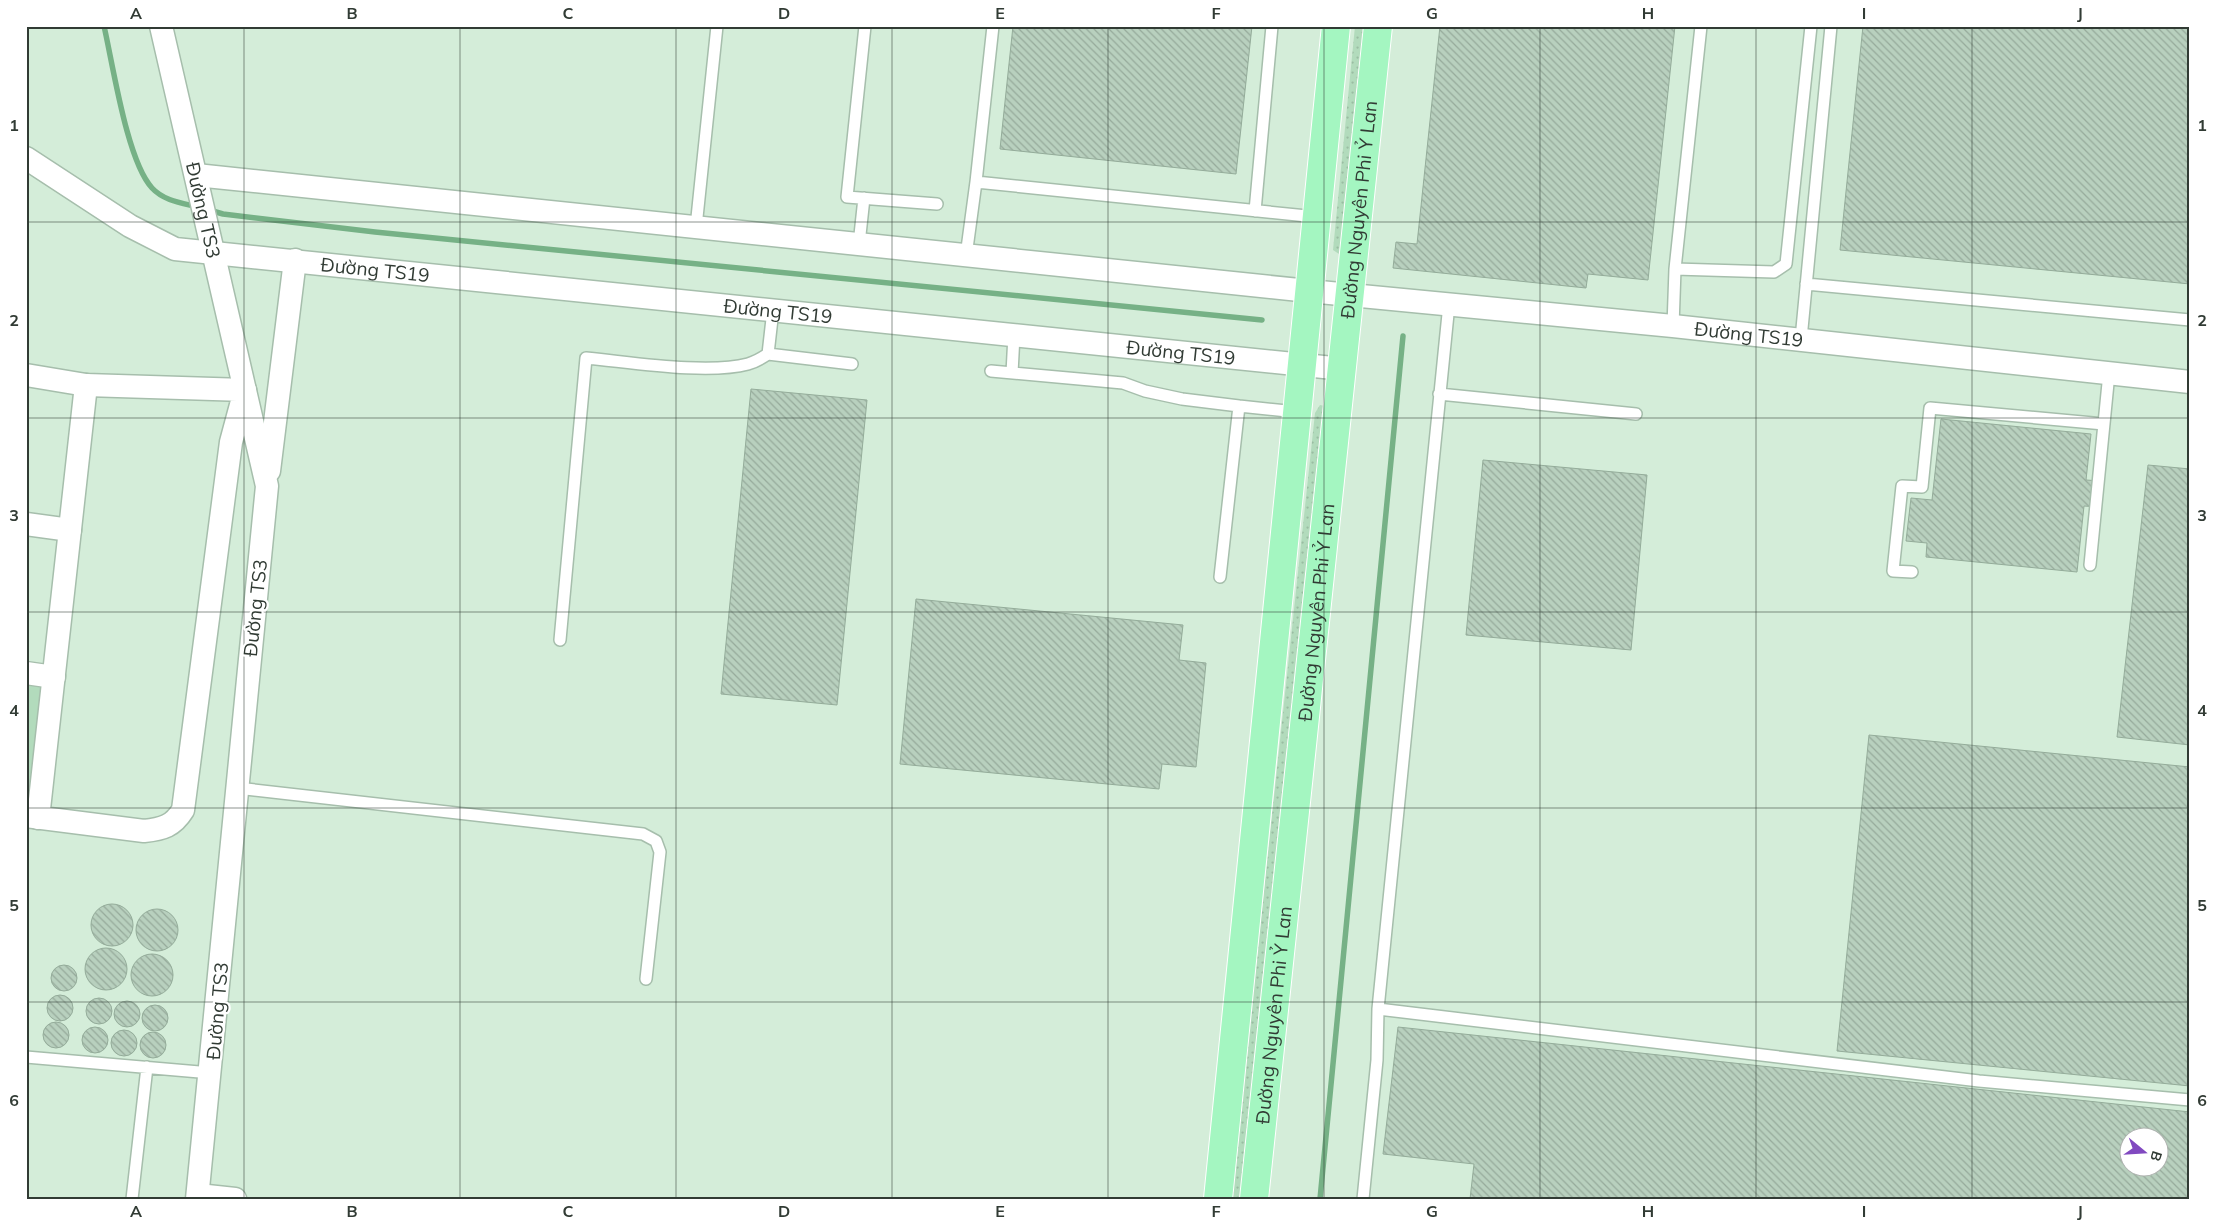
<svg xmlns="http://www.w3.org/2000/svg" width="2216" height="1225" font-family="Mulish,sans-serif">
<defs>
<pattern id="green-dots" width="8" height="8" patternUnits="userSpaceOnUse" patternTransform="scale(1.25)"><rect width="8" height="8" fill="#b2dbbc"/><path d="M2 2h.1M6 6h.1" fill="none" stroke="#9abda2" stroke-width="1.8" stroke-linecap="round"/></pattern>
<pattern id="building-back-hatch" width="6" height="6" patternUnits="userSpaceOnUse" patternTransform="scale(1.25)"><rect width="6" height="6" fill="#b8d0be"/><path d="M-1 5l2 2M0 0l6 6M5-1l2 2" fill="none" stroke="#96aa9b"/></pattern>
</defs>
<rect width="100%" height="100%" fill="#d4edd9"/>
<!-- green -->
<path fill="url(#green-dots)" d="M1355,26h13l-25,226 -4,2 -6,-4z
M1320,405l5,1 -82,793h-12l84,-786z"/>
<!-- pitch -->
<path fill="#b2dbbc" d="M26,685l18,2 -13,113 -5,-1z"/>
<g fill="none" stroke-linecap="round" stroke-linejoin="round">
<!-- stream -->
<path stroke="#76b186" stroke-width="5.5" d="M104,26c9,39 23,135 48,162 12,13 30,15 46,19
M209,210l14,4 152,18 887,88
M1320,1199l83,-863"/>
</g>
<!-- building -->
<path fill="url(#building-back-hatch)" stroke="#94ac9a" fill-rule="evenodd" d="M1013,26h239l-16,148 -236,-25z
M1440,26h235l-27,254 -60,-6 -2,14 -193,-20 3,-26 21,2z
M1863,26h327v258l-350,-34z
M751,389l116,11 -30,305 -116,-11z
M1941,419l150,15 -5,46 15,1 -2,26 -15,-1 -7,66 -151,-15 1,-14 -21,-2 5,-43 21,2z
M1483,460l164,15 -16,175 -165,-15z
M2148,465l42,4v276l-73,-8z
M916,599l267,26 -4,35 27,3 -10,104 -34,-3 -3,25 -259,-25z
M1869,735l321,32v319l-353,-35z
M91 925a21 21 0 1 1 42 0a21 21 0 1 1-42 0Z
M136 930a21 21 0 1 1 42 0a21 21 0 1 1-42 0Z
M85 969a21 21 0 1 1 42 0a21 21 0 1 1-42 0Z
M131 975a21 21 0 1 1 42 0a21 21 0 1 1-42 0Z
M51 978a13 13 0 1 1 26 0a13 13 0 1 1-26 0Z
M47 1008a13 13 0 1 1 26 0a13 13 0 1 1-26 0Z
M86 1011a13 13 0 1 1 26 0a13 13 0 1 1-26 0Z
M114 1014a13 13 0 1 1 26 0a13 13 0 1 1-26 0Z
M142 1018a13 13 0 1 1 26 0a13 13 0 1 1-26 0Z
M43 1035a13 13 0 1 1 26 0a13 13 0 1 1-26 0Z
M82 1040a13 13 0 1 1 26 0a13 13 0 1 1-26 0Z
M1398,1027l792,85v87h-720l4,-35 -91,-10zM2128,1138h30v30h-30z
M111 1043a13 13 0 1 1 26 0a13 13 0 1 1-26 0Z
M140 1045a13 13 0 1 1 26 0a13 13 0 1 1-26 0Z"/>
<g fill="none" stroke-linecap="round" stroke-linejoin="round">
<defs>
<path id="service" d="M865,26l-18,171 90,7
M993,26l-17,156 341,35
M1255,211l17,-185
M696,227l21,-201
M859,244l5,-46
M966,256l10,-74
M1675,269l99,3 12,-8 25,-238
M1806,284l384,36
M773,310l-5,44 84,10
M1673,326l2,-57 26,-243
M1801,339l30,-313
M991,371l132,12 22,8 37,8 57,7
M1012,373l2,-38
M1439,394l197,20
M2090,565l19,-192
M1912,572l-19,-1 9,-85 20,1 8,-79 174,16
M1220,577l19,-171 58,6
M560,640l26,-282c44,4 121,17 162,6 7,-2 14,-6 20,-10
M237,788l406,46 13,7 4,11 -14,127
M1378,1009l601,72 211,19
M26,1057l185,16
M132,1199l15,-132
M1363,1199l14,-139 1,-51 71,-705"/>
<g id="minor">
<path id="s1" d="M161,26l106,460 -70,713"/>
<path id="s2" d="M26,158l104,68 45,23 1168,120"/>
<path id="s3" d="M196,175l1113,116 364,35 517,56"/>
<path d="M26,375l60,10 159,5 -14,52 -48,368c-10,16 -20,19 -39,21l-118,-15"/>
<path d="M269,471l26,-211"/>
<path d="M26,524l44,6"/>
<path d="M26,673l28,4"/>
<path d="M38,818l48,-433"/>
<path d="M198,1195l37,4"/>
</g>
<g id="primary">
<path d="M1218,1199l118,-1173"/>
<path id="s4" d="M1254,1199l124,-1173"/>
</g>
</defs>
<!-- service casing -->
<use href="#service" stroke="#a6beac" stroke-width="14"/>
<!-- minor casing -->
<use href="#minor" stroke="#a6beac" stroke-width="25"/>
<!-- primary casing -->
<use href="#primary" stroke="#fff" stroke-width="30"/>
<!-- service -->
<use href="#service" stroke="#fff" stroke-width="11"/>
<!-- minor -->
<use href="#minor" stroke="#fff" stroke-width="22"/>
<!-- primary -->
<use href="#primary" stroke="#a4f6c1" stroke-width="28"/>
</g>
<!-- grid -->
<path fill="none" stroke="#313b34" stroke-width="1" stroke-opacity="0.55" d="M244,26v1173M460,26v1173M676,26v1173M892,26v1173M1108,26v1173M1324,26v1173M1540,26v1173M1756,26v1173M1972,26v1173M26,222h2164M26,418h2164M26,612h2164M26,808h2164M26,1002h2164"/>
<g text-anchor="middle" stroke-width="4.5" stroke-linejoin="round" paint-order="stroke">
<!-- street labels -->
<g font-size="19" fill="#313b34" stroke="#fff">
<text dy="7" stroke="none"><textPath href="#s1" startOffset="189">Đường TS3</textPath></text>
<text dy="7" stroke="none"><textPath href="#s4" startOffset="995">Đường Nguyên Phi Ỷ Lan</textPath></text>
<text dy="7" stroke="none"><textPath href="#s2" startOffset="376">Đường TS19</textPath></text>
<text dy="7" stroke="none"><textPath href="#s2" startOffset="781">Đường TS19</textPath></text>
<text dy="7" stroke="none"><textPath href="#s3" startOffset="1561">Đường TS19</textPath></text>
<text dy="7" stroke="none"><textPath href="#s2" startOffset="1186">Đường TS19</textPath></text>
<text transform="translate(255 608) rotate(-84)" y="7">Đường TS3</text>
<text dy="7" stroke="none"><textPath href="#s4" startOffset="590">Đường Nguyên Phi Ỷ Lan</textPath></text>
<text transform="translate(217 1011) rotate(-85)" y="7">Đường TS3</text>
<text dy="7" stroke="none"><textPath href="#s4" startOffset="185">Đường Nguyên Phi Ỷ Lan</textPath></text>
</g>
</g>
<!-- border -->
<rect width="2216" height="1225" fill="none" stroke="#ffffff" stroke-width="55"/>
<!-- north arrow -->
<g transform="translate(2144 1152) rotate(108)"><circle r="24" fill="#ffffff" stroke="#adb1ae"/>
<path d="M0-4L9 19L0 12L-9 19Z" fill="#8149c0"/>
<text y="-8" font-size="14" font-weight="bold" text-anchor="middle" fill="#313b34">B</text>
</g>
<rect x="28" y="28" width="2160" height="1170" fill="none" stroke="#313b34" stroke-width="2"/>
<g font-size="16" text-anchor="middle" font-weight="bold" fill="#313b34">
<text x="136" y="19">A</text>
<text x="352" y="19">B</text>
<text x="568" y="19">C</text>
<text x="784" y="19">D</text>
<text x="1000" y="19">E</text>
<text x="1216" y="19">F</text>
<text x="1432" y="19">G</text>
<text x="1648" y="19">H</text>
<text x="1864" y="19">I</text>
<text x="2080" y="19">J</text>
<text x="14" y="131">1</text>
<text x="2202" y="131">1</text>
<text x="14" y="326">2</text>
<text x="2202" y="326">2</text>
<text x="14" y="521">3</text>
<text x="2202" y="521">3</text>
<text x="14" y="716">4</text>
<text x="2202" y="716">4</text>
<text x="14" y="911">5</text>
<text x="2202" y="911">5</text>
<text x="14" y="1106">6</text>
<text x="2202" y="1106">6</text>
<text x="136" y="1217">A</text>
<text x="352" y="1217">B</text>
<text x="568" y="1217">C</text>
<text x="784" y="1217">D</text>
<text x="1000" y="1217">E</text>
<text x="1216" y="1217">F</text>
<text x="1432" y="1217">G</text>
<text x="1648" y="1217">H</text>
<text x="1864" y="1217">I</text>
<text x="2080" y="1217">J</text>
</g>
</svg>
